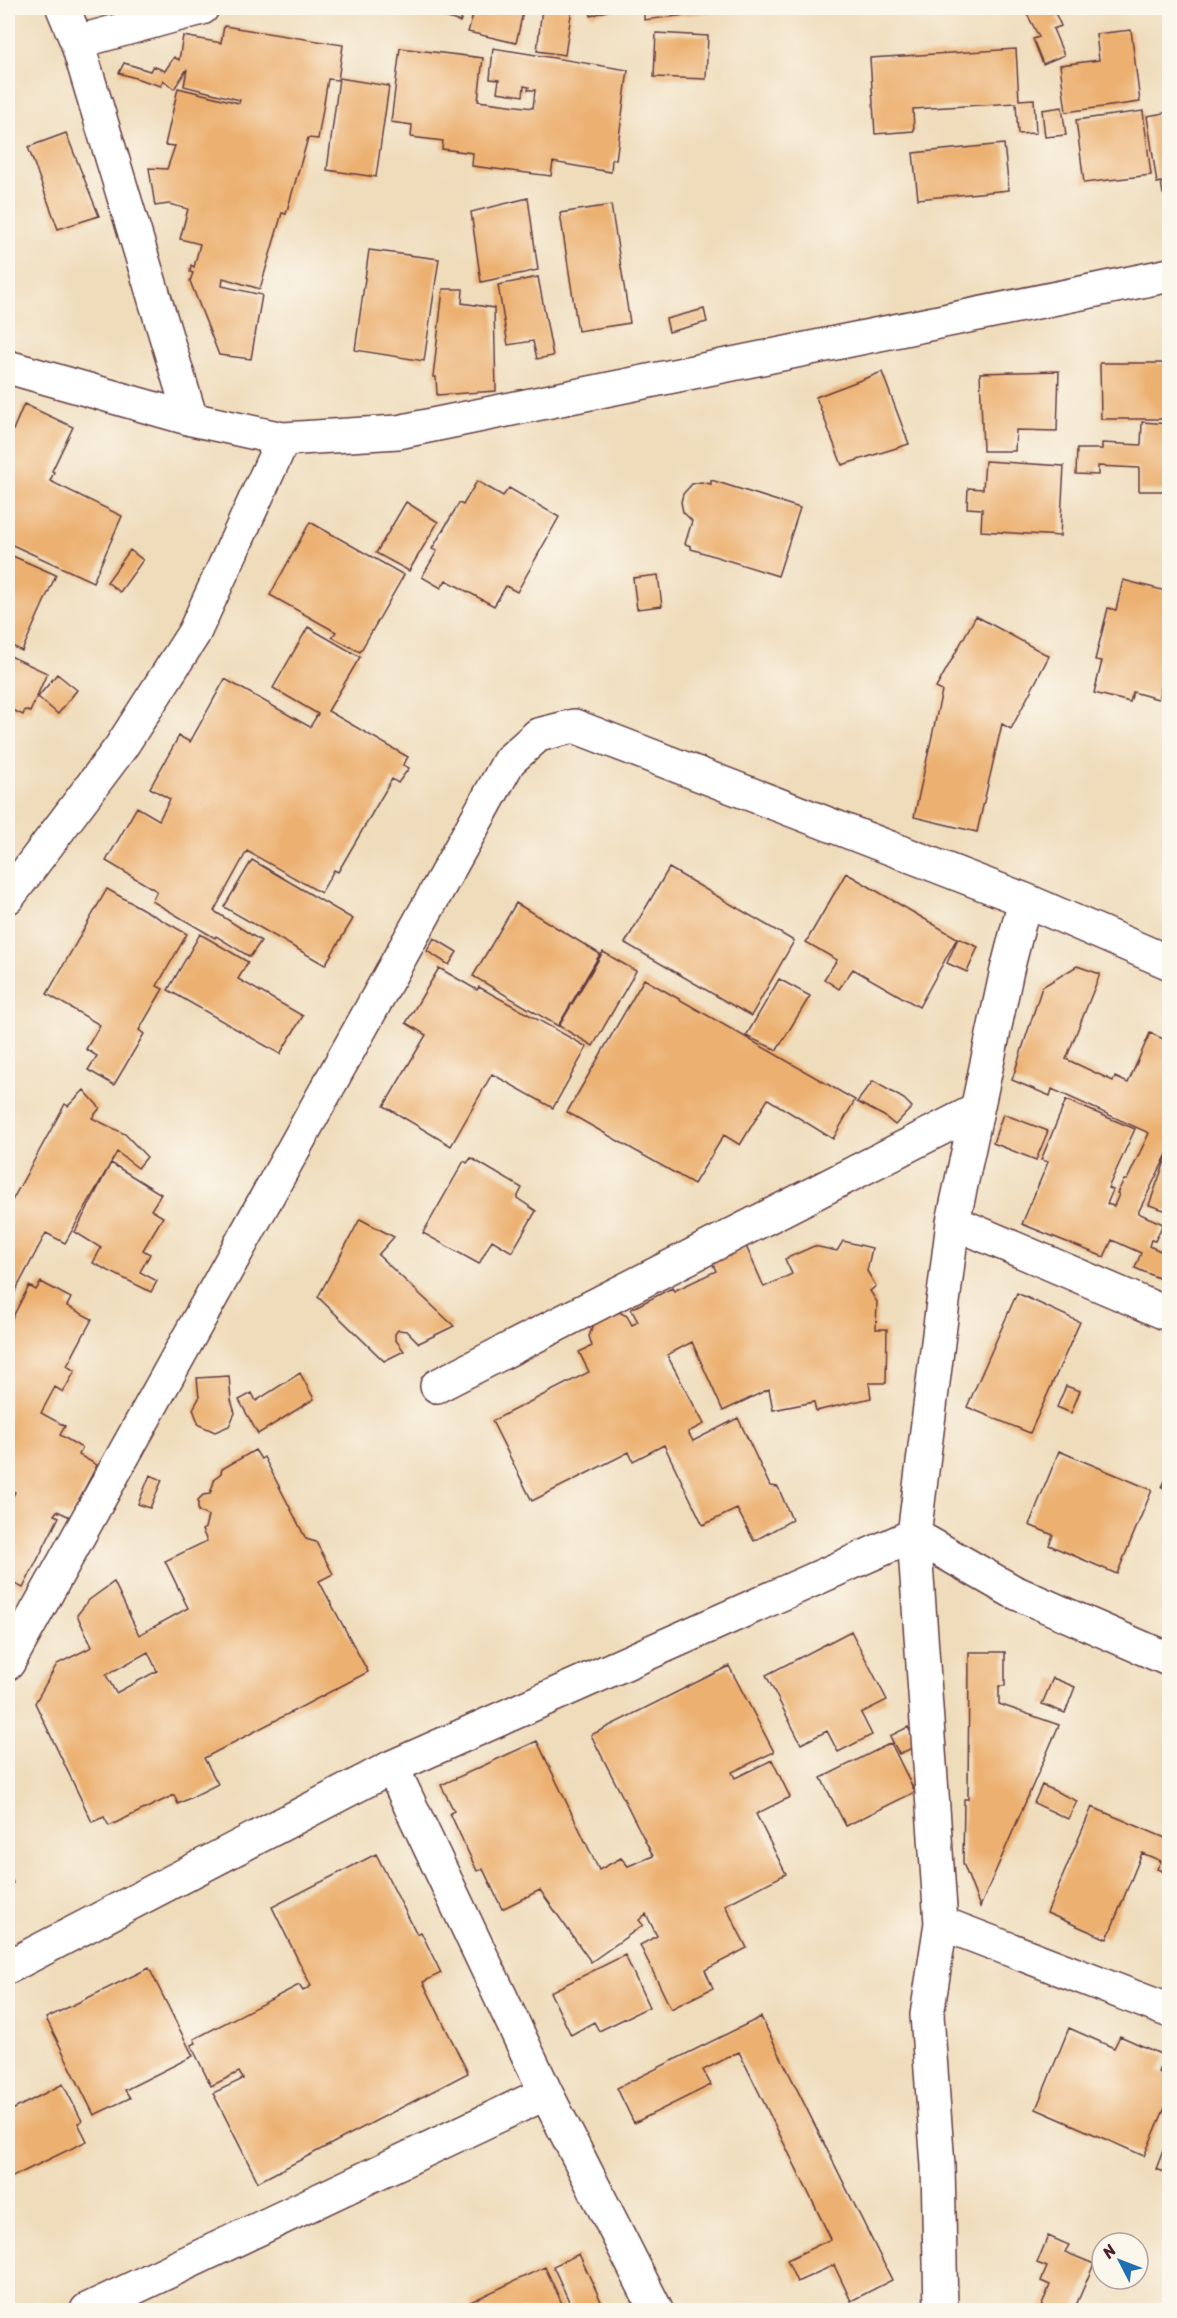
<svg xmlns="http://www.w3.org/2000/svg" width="1177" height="2318" font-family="Sriracha,sans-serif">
<rect width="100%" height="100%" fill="#fbf7ec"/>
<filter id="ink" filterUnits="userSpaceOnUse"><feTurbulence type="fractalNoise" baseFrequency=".0167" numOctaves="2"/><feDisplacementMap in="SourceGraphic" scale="12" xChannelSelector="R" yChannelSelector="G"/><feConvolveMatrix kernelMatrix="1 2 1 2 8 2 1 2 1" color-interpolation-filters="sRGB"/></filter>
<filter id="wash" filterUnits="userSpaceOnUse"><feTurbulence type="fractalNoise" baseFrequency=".008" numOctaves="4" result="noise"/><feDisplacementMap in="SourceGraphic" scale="24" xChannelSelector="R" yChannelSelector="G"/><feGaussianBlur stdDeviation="1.35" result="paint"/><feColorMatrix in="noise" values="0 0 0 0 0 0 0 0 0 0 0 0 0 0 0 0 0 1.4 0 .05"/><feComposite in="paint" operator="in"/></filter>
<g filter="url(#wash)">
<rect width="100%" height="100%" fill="#efdcbb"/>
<g id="blocks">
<!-- building -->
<path fill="#ecb071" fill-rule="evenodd" d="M419,8h47l-6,14z
M475,8h49l-8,35 -48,-11z
M542,8h30l-7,47 -28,-4z
M589,8h27l-25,8z
M644,8h93v1l-93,11z
M1024,8h29l8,18 -8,3 11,26 -21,9 -10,-25 6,-2z
M224,26l119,19 -5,35 -10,-1 -10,60 -10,-1 -22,76 -4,-1 -22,76 -37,-11 -1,8 40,9 -11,64 -32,-4 -29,-74 3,-8 -3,-1 1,-7 3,2 6,-23 -20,-5 8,-30 -19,-5 -14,2 -6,-38 18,1 8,-23 -10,-1 13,-57 61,15 1,-3 -56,-14 3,-17 -13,20 -11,-9 -2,6 -42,-13 5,-10 26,8 3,-5 12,5 9,-14 5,3 4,-24 38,7z
M1131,30l9,72 -74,10 -6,-47 39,-5 -3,-26z
M656,33l52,3 -2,43 -52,-2z
M400,48l83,10 -5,43 55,7 2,-18h-7l1,-3 -5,-1 -1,10 -26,-4 2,-12 -9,-1 3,-31 135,22 -12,90 -4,-1 -1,13 -58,-10 -2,14 -79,-10 1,-13 -31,-4 1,-8 -32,-4 1,-12 -21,-3z
M1016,49l3,51 15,-1 2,34 -18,1 -2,-31 -103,6 1,22 -39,3 -5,-76z
M339,78l50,8 -13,91 -49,-7z
M1062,107l4,28 -21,2 -3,-27z
M1143,111l8,64 -67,8 -8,-63z
M1170,112v81l-7,1 -2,-12 -4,1 -10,-67z
M66,133l33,83 -41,13 -30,-82z
M1004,144l5,46 -91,9 -5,-46z
M528,198l10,72 -57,12 -10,-70z
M611,205l19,118 -52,8 -18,-118z
M369,250l70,9 -15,102 -69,-11z
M538,277l15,79 -16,3 -4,-18 -25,4 -10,-60z
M443,289h20l-1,14 32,5 2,83 -59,4 -1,-18h-3z
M704,309l3,13 -38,10 -3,-13z
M1100,363h65v56h-64z
M1059,371l-2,60 -41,-1 -1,21h-32l-3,-78z
M882,372l27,72 -67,21 -26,-68z
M24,404l49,23 -21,44 2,1 -4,9 72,35 -29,66 -85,-39v-101z
M1142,422l28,2v67h-31v-23l-41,-2v9l-22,-1 1,-25h25v-6l39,2z
M985,461l79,5 -4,70 -79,-5 1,-22 -15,-1 1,-20 15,1z
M711,480l89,28 -22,68 -87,-27v-3l-6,-2 7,-23 -9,-9 -2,-10 2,-8 9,-10 9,-2 10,2z
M477,481l26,15 6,-8 50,29 -42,75 -11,-6 -12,20 -48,-26 -5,8 -19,-11 15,-26 -5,-2 27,-46 4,2z
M406,502l32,20 -29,49 -33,-18z
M310,522l94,53 -44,77 -28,-15 4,-5 -66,-37z
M130,550l13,10 -23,32 -13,-10z
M8,554l48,21 -34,76 -14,-7z
M658,575l4,31 -25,3 -4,-31z
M1123,580l47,12v65l-12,42 -25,-7 -3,10 -36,-9 8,-32 -7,-1 13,-52 8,2z
M976,616l73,40 -38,73 -9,-5 -25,108 -63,-15 28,-126 -6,-3z
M308,627l52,30 -32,54 80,46 -5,8 6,3 -11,15 -6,-4 -54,93 -4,-2 -13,23 -74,-42 -33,60 47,30 -11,16 -34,-21 -1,2 -63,-37 5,-10 -51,-30 31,-54 22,13 11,-21 -20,-11 29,-52 11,6 35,-63 85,48 8,-13 -45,-26z
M8,655l39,18 -17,39 -5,-2 -2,5 -15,-7z
M57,674l20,16 -19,24 -20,-17z
M252,860l101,59 -28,46 -101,-58z
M669,868l125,73 -43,75 -126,-73z
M846,873l111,65 -38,69 -66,-38 -14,20 -15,-10 13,-19 -31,-18z
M107,889l80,45 -30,52 6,3 -24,41 5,4 -30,51 -26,-15 9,-14 -11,-7 14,-24 -53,-31z
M516,903l84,51 -42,72 -85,-50z
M200,934l48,28 -10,17 65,37 -23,38 -112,-64z
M434,938l23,14 -8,13 -22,-14z
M958,938l20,9 -11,25 -20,-9z
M603,952l33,19 -43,75 -34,-20z
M1077,966l23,8 -34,85 47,22 2,-4 13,6 22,-50 20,9v170l-21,-7 20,-55 -31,63 25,11 -8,17 -4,-1 -2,6 21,9v28l-35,-15 6,-15 -29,-13 -8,17 -82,-33 26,-62 -7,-2 25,-60 69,29 -27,59 5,2 -6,14 7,2 5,-12 -2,-1 7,-13h3l22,-47 -97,-44 -2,7 -38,-16 30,-93z
M439,968l38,22 2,-3 108,60 -34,61 -61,-34 -41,72 -67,-40 42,-71 -20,-12z
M644,979l211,121 -22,39 -65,-40 -28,46 -16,-10 -30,49 -127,-72z
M779,979l31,17 -33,54 -31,-14z
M873,1081l31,18 8,8 -17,18 -11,-9 -27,-14z
M84,1090l16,18 -8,10 33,16 22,23 -9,11 -21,-16 -52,91 -19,-10 -38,72v-97l57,-104 3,2z
M1003,1114l45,17 -12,29 -43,-17z
M471,1158l51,30 -5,10 19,13 -24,41 -20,-12 -13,24 -56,-31 41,-72 3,2z
M111,1163l50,31 -10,16 12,7 -20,33 7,4 -10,18 17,9 -6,11 -58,-29 8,-15 -26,-16z
M360,1219l34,18 -16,18 76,71 -35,17 -12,-12 -9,-1 -3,4v5l9,12 -20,10 -66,-64z
M843,1241l29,7 -5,23 9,15 -6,5 7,11 -1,27h11l-1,54h-17l2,15 -55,13 -2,-9 -41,8 -4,-21 -46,22 -31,-69 -25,13 37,69 -16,8 5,9 45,-23 32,68 8,1 14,33 -38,21 -17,-32 -34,16 -39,-80 -31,16 -4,-9 -97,49 -40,-80 97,-49 -10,-20 13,-6 -3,-10 5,-12 25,-12 8,4 5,9 6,-3 -7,-13 41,-21 2,3 42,-20 -4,-9 34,-16 18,41 28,-13 -7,-15 29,-13 23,5z
M41,1282l30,16 -4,8 25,13 -25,47 8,5 -12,21 -8,-5 -14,26 24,13 -5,9 22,13 -3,7 18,10 -27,52 -13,-6 -3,4 5,2 -36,71 -10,-5 -5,10v-87l7,-14 -7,-4v-162l21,-40 7,4z
M1017,1293l63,29 -50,111 -63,-26z
M300,1373l14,26 -56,35 -19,-34 13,-7 4,8z
M229,1376l2,24 4,13 -6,13 -14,6 -16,-7 -6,-16 6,-11 -2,-20z
M1066,1386l14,5 -9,22 -14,-6z
M255,1450l6,9 3,-2 42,82 10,3 17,32 -14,7 49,91 -164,86 14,26 -40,20 -4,-9 -65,31 -5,-9 -12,5 -57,-119 22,-39 35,-17 -15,-32 12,-15 25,-18 25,53 49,-27 -23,-47 42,-20 -5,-11 3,-2 3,-12 -10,-5v-11l5,-5 7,-1 5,-16 6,-5 1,-4zM148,1652l9,19 -41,22 -10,-18z
M1059,1451l93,39 -35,84 -68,-29 4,-10 -24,-10z
M1170,1470v20l-8,-3z
M150,1475l12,5 -12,28 -12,-4z
M851,1631l36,69 -26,13 11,22 -34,17 -11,-21 -26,13 -35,-69z
M969,1652h36v34h-6v18l60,21 -79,182 -17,-44 1,-64h4z
M729,1666l45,86 -42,20 3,6 37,-18 18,37 -34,17 30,60 -61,31 22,43 -42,22 8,18 -42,21 -31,-64 17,-9 -11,-22 -7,6 4,5 -52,37 -51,-72 -38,19 -19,-40 -6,2 -27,-58 4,-2 -13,-26 96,-44 62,129 22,-12 7,8 25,-10 -62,-121z
M1053,1678l22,9 -10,26 -23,-9z
M908,1727l9,19 -18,8 -9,-18z
M891,1743l24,49 -69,34 -25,-48z
M1042,1785l35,16 -9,18 -34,-16z
M1092,1807l78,33v34l-13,-5 4,-8 -19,-8 -35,86 -60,-26z
M376,1854l41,80 4,-2 20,41 -18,9 45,91 -210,109 -45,-89 30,-14 -4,-7 -28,14 -20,-41 5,-2 -2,-4 105,-54 4,6 8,-5 -39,-79z
M8,1872l5,11 -5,3z
M625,1955l24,52 -50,24 -5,-9 -23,13 -21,-43z
M149,1968l44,88 -68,34 5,8 -36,17 -48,-97z
M761,2017l131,263 -41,21 -17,-36 -37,17 -10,-22 44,-21 -92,-187 -36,18 8,15 -77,38 -17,-35z
M1069,2028l45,20 6,-12 45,20 -7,16 12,6v18l-26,60 -108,-47z
M63,2084l19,37 -4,2 9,18 -79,38v-67z
M1169,2135h1v39l-14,-5z
M1048,2236l21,9 -4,7 29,12 -20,46h-34l10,-25 -9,-4 6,-14 -10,-4z
M579,2254l26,56h-32l-20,-44z
M545,2267l20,43h-91l-4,-8z"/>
</g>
</g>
<g filter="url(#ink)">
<use href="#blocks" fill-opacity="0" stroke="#633b41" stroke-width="1.5"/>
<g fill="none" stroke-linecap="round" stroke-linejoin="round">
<defs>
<path id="street" d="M63,8l14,34 114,377
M77,42l125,-34
M8,367l183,52 92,20 115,-7 772,-157
M8,897l113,-150 73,-114 89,-194
M953,1222l217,93
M437,1386l540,-276
M8,1663l501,-902 29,-26 36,-9 451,174 145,63
M392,1767l154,326 110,217
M941,1923l229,88
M8,1967l384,-200 522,-232 98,56 158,69
M87,2310l459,-217
M941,2310l-3,-144 -11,-151 14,-92 -27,-388 39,-313 54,-252 18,-70"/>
</defs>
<!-- street casing -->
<use href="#street" stroke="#633b41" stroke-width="36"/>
<!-- street -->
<use href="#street" stroke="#fff" stroke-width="33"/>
</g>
</g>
<!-- margin -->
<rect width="1177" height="2318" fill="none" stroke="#fbf7ec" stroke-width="30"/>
<!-- north arrow -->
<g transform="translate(1120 2261) rotate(312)"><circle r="28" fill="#fbf7ec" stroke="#b4a19f" stroke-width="1.5"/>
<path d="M0-4.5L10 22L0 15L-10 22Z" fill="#1f6fb2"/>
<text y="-9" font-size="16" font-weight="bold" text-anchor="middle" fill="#4a1f2b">N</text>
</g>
</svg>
